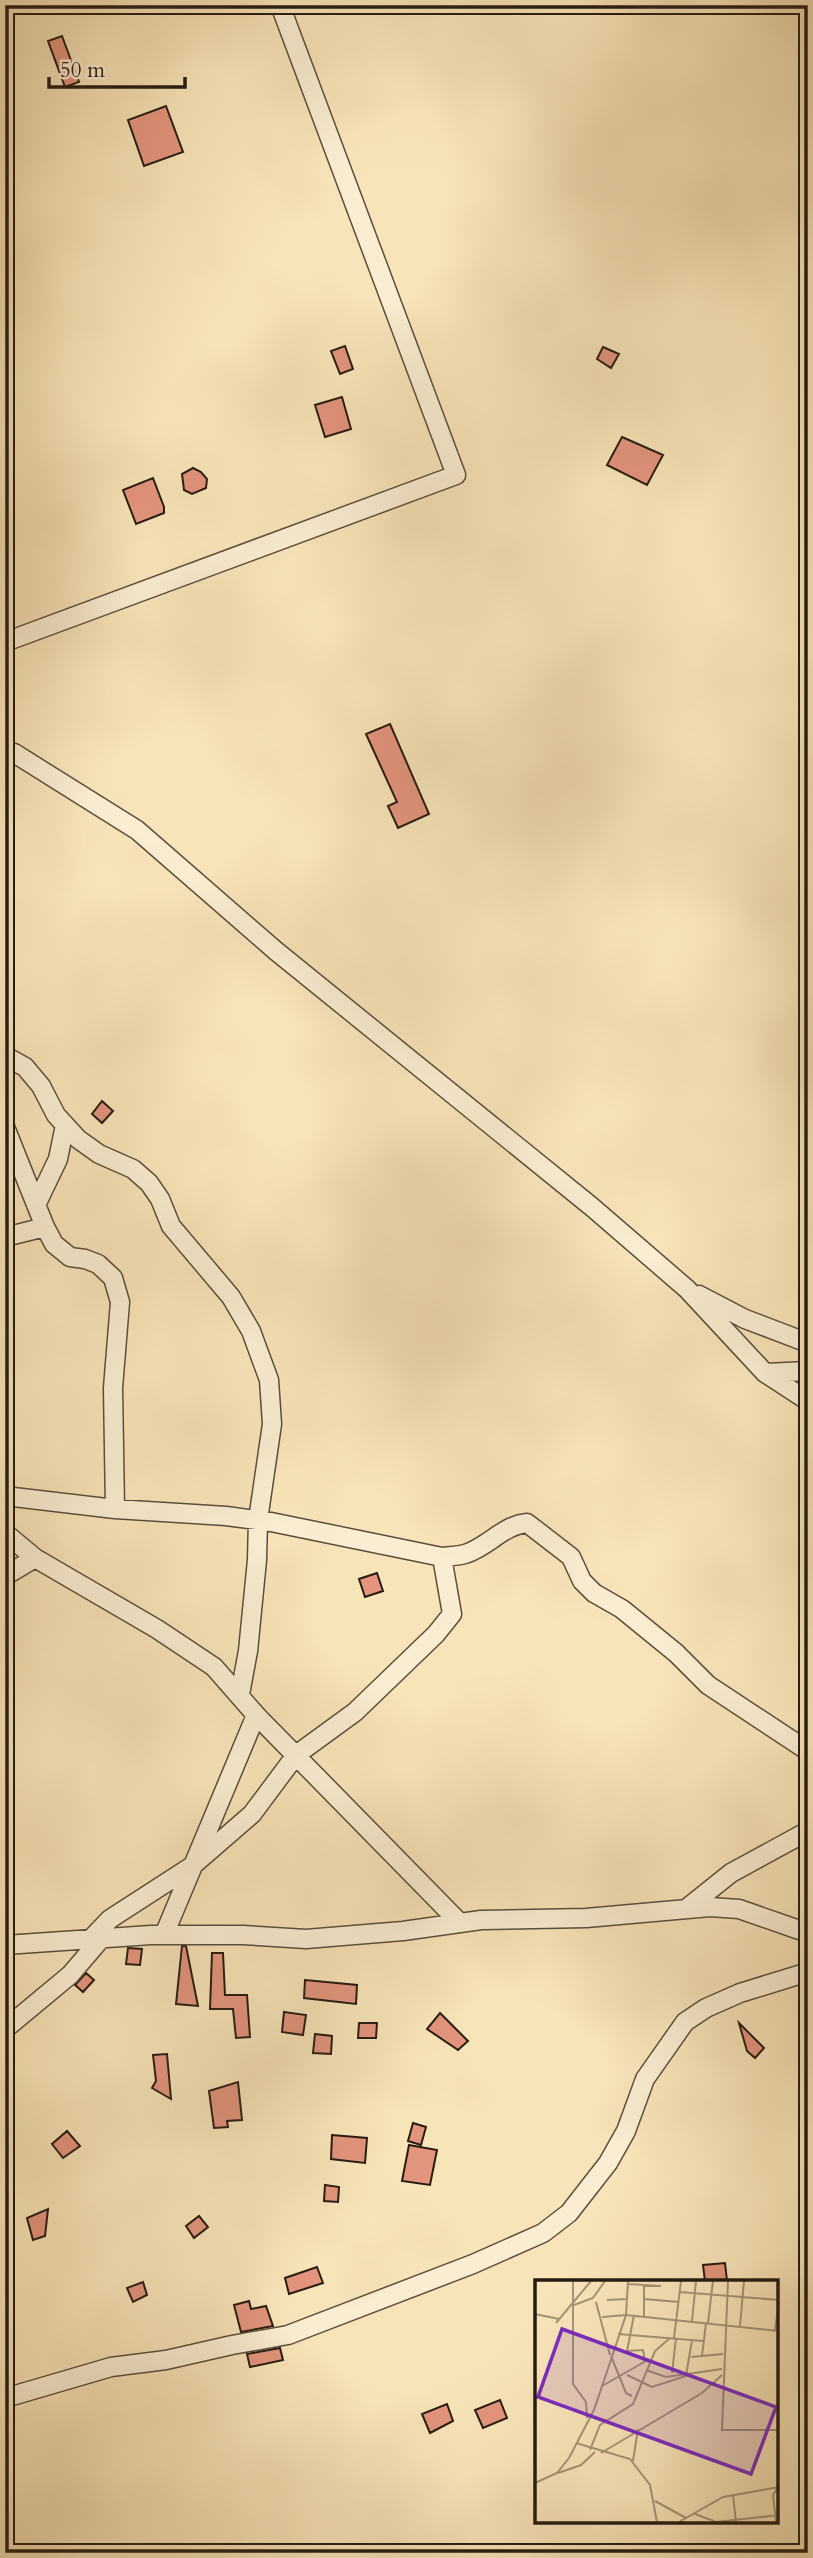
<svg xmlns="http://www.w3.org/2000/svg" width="813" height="2558" font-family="Cardo,serif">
<rect width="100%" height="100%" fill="#f7e4b8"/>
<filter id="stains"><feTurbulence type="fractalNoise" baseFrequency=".00286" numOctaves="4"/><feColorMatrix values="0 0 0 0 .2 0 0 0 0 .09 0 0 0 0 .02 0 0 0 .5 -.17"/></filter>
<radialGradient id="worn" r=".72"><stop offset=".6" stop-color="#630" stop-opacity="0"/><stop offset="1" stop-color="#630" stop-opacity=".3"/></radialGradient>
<!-- building -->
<path fill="#e3947d" stroke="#271c12" stroke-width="2" d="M62,36l17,46 -14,5 -17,-46z
M166,106l17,46 -39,14 -16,-46z
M345,346l8,23 -13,5 -9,-23z
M603,347l16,7 -8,14 -14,-9z
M342,397l9,32 -26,8 -10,-32z
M622,437l41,18 -16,30 -40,-20z
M193,468l8,4 6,7 -1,9 -14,6 -8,-4 -2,-16z
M153,478l11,29v6l-28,11 -13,-34z
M390,724l39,90 -31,14 -10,-22 9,-4 -31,-68z
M102,1101l11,10 -11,12 -10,-9z
M377,1573l6,18 -18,6 -6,-18z
M182,1946h4l12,60 -22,-2z
M128,1948l14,1 -2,16 -14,-1z
M212,1953h11l2,42h22l3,42 -14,1 -3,-29h-23z
M86,1973l8,7 -11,12 -8,-7z
M305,1980l52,5 -1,19 -52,-6z
M284,2012l22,3 -3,20 -21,-3z
M440,2013l28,28 -10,9 -31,-21z
M359,2023h18l-1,15h-18z
M739,2023l25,25 -9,10 -8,-7z
M315,2034l17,2 -1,18 -18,-1z
M167,2054l4,45 -19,-11 4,-7 -3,-26z
M238,2082l4,38 -15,1 1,6 -14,1 -5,-37z
M413,2123l13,4 -5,18 -13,-4z
M67,2131l13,15 -17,12 -11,-14z
M332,2135l35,3 -2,25 -34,-4z
M409,2145l28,5 -7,35 -28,-4z
M325,2185l14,2 -1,15 -14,-1z
M48,2209l-3,27 -12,4 -6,-22z
M199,2216l9,11 -14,11 -8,-12z
M725,2263l2,18h-22l-2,-16z
M317,2267l6,16 -34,11 -4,-16z
M143,2282l4,13 -14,7 -6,-14z
M249,2301l2,8 15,-3 7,20 -32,6 -7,-27z
M280,2348l3,12 -33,7 -3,-13z
M500,2400l7,18 -24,10 -8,-18z
M447,2404l6,17 -23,12 -8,-19z"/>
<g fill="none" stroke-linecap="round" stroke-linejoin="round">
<defs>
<path id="minor" d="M5,642l451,-167 -176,-470
M5,751l9,2 123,77 139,121 316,256 95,82 78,84 43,28
M5,1056l20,11 16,19 15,29 22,24 21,15 34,15 16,14 11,16 11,27 60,71 20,34 18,49 3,44 -14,96 -1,40 -9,91 -8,43
M5,1127l40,100 9,17 16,13 15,2 13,5 15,14 7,24 -7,86 2,121
M36,1205l22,-46 7,-34
M5,1237l40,-10
M699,1295l46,24 63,24
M765,1373l43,-2
M5,1496l110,13 111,7 45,6 171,35c7,-1 16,-1 23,-3 23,-7 38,-29 62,-31l44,34 11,24 12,12 28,16 54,44 32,32 100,66
M5,1533l30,25 122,71 57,38 42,48 204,208
M5,1576l30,-18
M686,1909l45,-36 77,-42
M164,1935l92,-220
M89,1941l21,-22 82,-53 60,-52 44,-59 59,-43 81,-78 16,-20 -10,-57
M5,1945l146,-10h92l63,4 97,-8 78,-11 105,-2 124,-11 29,2 69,24
M5,2029l65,-54 30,-35
M5,2398l106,-31 55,-7 66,-15 56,-10 185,-71 70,-31 26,-20 39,-50 18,-32 19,-52 40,-57 21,-14 34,-15 68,-21"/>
</defs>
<!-- minor casing -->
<use href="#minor" stroke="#5b4e3c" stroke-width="21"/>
<!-- minor -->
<use href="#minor" stroke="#faedd1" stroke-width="18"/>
</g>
<!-- overview -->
<g transform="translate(535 2280)">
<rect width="243" height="243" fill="#f7e4b8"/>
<path fill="none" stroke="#a49476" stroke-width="2" d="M38,1v103l13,18 1,16M193,1l-6,149h57M93,4l33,2M145,12l99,8M109,19l35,3M72,20l21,-1M61,22l14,53M39,25l19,-7 12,-17M0,34l24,5M99,35l-7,36 16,-1 2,12M109,36v-31M67,37l24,-2 153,16M157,41l4,-40M21,43l35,-42M173,43l5,-42M205,46l4,-45M240,50l4,-29M83,54l85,7M139,58l7,-57M76,76l15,37 6,3M167,76l4,-33M156,77l32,-3M111,90l20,7 56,-8M137,93l4,-35M92,95l25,12 34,-11 6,-36M67,106l44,-25M41,163l54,16 20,26 7,37M55,170l10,-25 33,-21 22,-53 15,-13M66,173l101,-60 20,-18M98,181l5,-32M23,193l23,-8 14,-13M0,203l22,-10 12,-15 25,-48 32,-95 2,-34M198,215l3,27M120,221l31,17M160,234l21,8 63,-7M144,242l44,-25 56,-10M241,242l-3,-27 4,-7"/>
<path fill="#7b2cbf" fill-opacity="0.15" stroke="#7b2cbf" stroke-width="3.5" d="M27,49l214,78 -25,67 -213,-77z"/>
<rect width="243" height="243" fill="none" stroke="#271c12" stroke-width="3.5"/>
</g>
<!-- margin -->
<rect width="813" height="2558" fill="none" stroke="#f7e4b8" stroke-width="28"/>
<rect x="7" y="7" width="799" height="2544" fill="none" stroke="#271c12" stroke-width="3.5"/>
<rect x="14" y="14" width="785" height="2530" fill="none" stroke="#271c12" stroke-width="2"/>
<!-- scale -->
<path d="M49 77v10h136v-10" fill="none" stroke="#271c12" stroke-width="3.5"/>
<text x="60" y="77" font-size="21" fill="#271c12" stroke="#faedd1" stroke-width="5" paint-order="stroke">50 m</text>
<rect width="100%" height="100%" filter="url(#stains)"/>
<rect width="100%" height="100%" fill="url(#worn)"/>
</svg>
